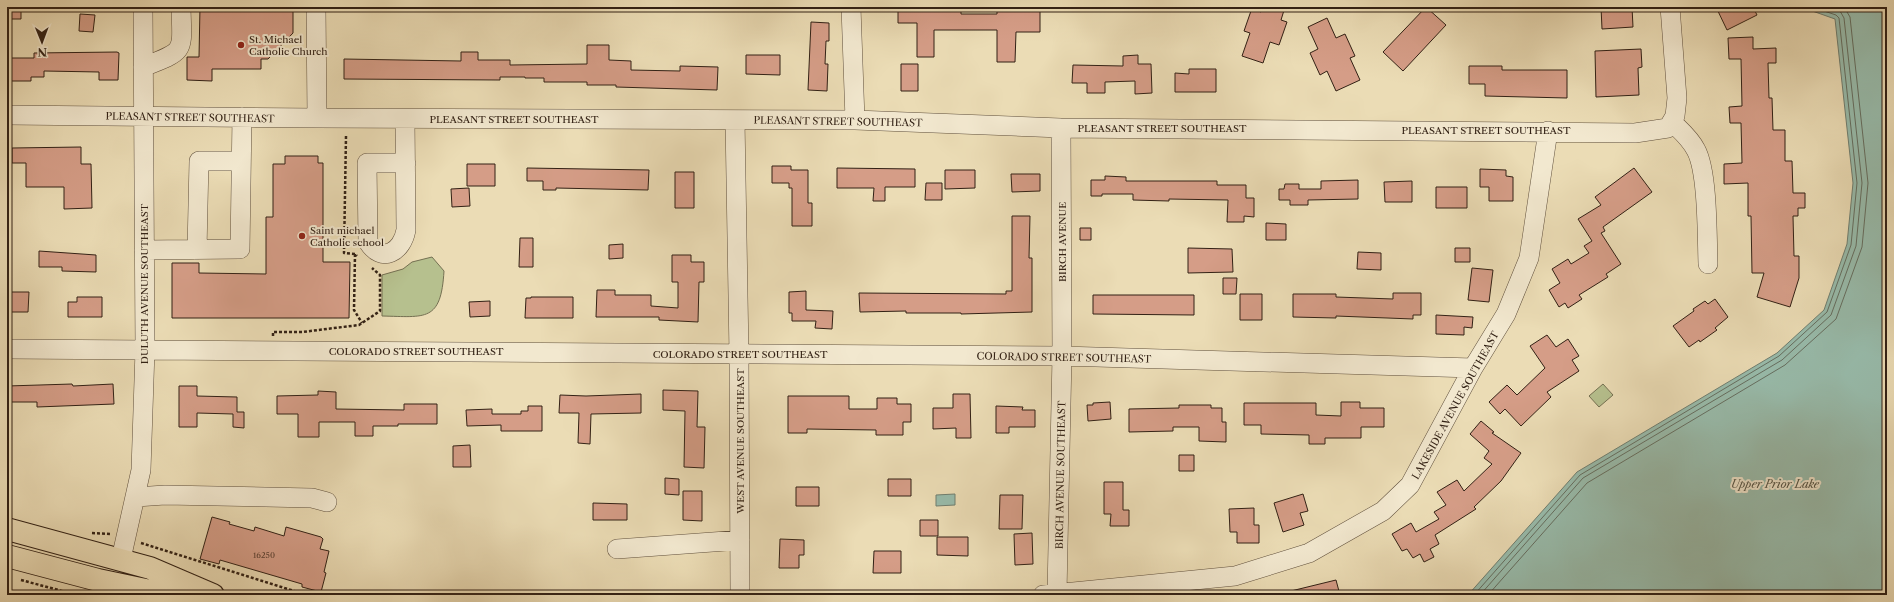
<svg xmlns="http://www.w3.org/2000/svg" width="1894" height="602" font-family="'Libre Caslon Text',serif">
<rect width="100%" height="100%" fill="#ebdcb5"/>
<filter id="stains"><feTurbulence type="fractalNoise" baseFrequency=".005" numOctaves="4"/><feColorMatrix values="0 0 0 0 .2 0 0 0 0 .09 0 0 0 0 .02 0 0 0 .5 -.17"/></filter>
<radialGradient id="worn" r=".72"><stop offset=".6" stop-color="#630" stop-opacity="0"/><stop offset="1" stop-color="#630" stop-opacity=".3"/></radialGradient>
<!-- green -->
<path fill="#b6c08e" stroke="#747052" d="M432,257l12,14c-3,51 -18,46 -62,45v-41l21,-6 9,-7z
M1603,384l10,11 -14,12 -10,-11z"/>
<!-- water -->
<path fill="#98bcac" stroke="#6f7e70" d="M1801,7h86v588h-419l109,-123 200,-119 47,-43 23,-66 6,-61 -18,-164z
M955,494v11l-19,1v-11z"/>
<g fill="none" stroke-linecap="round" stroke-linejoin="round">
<!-- shore -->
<path stroke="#656e60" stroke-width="1" d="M1474,595l106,-120 199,-119 48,-44 24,-67 6,-62 -18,-165 -3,-3 -24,-8
M1480,595l103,-117 199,-118 49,-45 25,-69 6,-63 -18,-165 -4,-7 -12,-4
M1488,595l99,-112 198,-118 51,-46 26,-72 6,-64 -18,-166 -6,-10"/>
</g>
<!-- building -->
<path fill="#d59d87" stroke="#322115" d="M7,7h14v12h-14z
M200,7h93v26l-25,26h-7v10h-49v12l-25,-1v-23h12z
M898,7h23v3h40v4h36v-5h43v23h-24l-1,30h-18v-32h-63v27h-17v-34h-19z
M1263,7h22l-4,13 6,2 -8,23 -9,-3 -7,21 -21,-7 8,-23 -6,-2 8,-23 9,4z
M1426,7l20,18 -43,46 -20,-19z
M1601,7h31l1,20 -31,2z
M1716,7h37l4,8 -30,15z
M80,14l15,1 -2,17 -14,-1z
M1327,18l9,20 9,-4 10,22 -5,2 10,22 -24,11 -9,-20 -7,4 -10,-22 8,-4 -10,-22z
M811,22l18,1v18h-3l-1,23h3l-1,27 -19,-1z
M1753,37v12l23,-1v15h-8l1,35h3l1,32h12v31h7l1,32h12v15h-7v8h-5l1,40h5v22l-9,29 -33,-10 7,-24h-12l-1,-57h-3v-33l-24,1v-20l18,-1 -1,-40h-11l-1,-16 13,-1 -1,-47h-12l-1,-21z
M587,45h22v15l22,1v9l49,1v-5l38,1 -1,23 -101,-3v-2h-29v-3h-43v-4h-19v-1h-25v3l-156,-1v-20l117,2v-9h17v8h32v5l77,-1z
M1641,49l1,18 -4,1 1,27 -43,2 -1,-46z
M117,52l2,1 -1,27h-19v-8l-55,-1v6h-13v4h-21v-23h24v-5z
M746,55h34v20l-34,-1z
M1138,55v9h13l1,29 -17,1v-13l-30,1v11h-18v-10h-15l1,-18 50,1v-10z
M901,64h17v27h-17z
M1469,66h33v4h65v28l-82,-2v-12h-16z
M1189,69h27v23h-41v-19l14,1z
M81,147v17h10l1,44 -28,1v-22h-38v-24h-14v-15z
M285,156h33v7h5v99h27l-1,56h-177v-55h27v10l67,1v-57h7v-53h12z
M467,164h28v22h-28z
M772,166h19v4h17v33h4v23h-20v-38h-3v-5h-17z
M527,168l122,2 -1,20 -92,-2v2h-13v-9h-16z
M837,168l78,1v18h-30v14h-12l1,-13h-37z
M1634,168l18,24 -49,35 2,4 -4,2 20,31 -15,10 2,3 -29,18 3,4 -14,9 -3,-5 -6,4 -10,-17 11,-7 -8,-14 16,-10 3,5 18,-11 -5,-7 8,-5 -14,-22 23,-14 -6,-8z
M1480,169l26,1v6l7,1v24h-24v-14h-9z
M945,170h30v18l-30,1z
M675,172h19v36h-19z
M1011,174h29v17l-28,1z
M1105,176l21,1v4h91v4h29v13h8v19l-10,-1v6h-17l1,-22 -59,-1v2l-36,-1v-6h-31v2h-11v-16h14z
M1358,180v19l-50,1v5h-18v-5h-11v-11h5l1,-5h14v5h22v-8z
M1412,181v21h-27l-1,-20z
M926,183h16v17h-17z
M1436,187h31v21h-31z
M469,188l1,18 -18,1 -1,-18z
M1012,216h18l-1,42h3v54l-71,2v-1h-55v-2l-46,1 -1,-19 147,1v-3h6z
M1266,223l20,1v16h-20z
M1080,228h11v12h-11z
M520,238h13v29h-14z
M623,244v14l-14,1v-14z
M1188,248l44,1 1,23 -45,1z
M1455,248h15v14h-15z
M39,251l57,4v17l-34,-1v-4h-23z
M1358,252l23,1v17l-24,-1z
M672,255h19v7h13v20h-5l-1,40 -39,-2v-3h-63l1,-27h18v5h36v11l27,2v-26h-6z
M1472,268l21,2 -4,32 -21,-2z
M1223,278h14l-1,16h-13z
M806,291v19l27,1 -1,18 -17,-1 1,-7h-24v-8h-3v-21z
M9,292h20l-1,20h-20z
M1393,293h28v22h-8v4l-77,-3v2l-43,-1v-23h43v3l57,2z
M1240,294h22v26h-22z
M1093,295h101v20l-101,-1z
M77,297h25v20h-34v-15h9z
M531,297h42v21h-48l1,-20h5z
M1715,299l13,18 -13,11 2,2 -17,12 -1,-2 -10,7 -16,-21 21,-15 -1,-2 12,-8 3,3z
M490,301v15l-20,1 -1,-15z
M1436,315l37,2 -1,11 -8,-1v8l-28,-1z
M1547,335l9,12 12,-8 11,17 -7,4 7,11 -32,21 4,5 -30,29 -16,-17 -5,5 -11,-12 18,-17 10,10 28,-27 -15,-22z
M72,384l1,2 40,-2 1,20 -77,3v-5h-30v-16z
M179,386h18v10l40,1v15h7v16l-11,-1v-13l-36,-1v14h-18z
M663,390l35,1 -1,36h8l-1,41 -20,-1 1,-56 -22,-1z
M318,391l18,1v17l68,1v-6h33v20h-39v2h-25v10h-18v-14h-36v15h-21v-23h-21v-18l41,-1z
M641,394v19l-50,1 -1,30 -12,-1 1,-30h-20l1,-18 26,1z
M953,394h17l1,44h-15v-10l-23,1v-21h20z
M788,396h61v13h28v-11h20v6h14v18h-8v13h-27v-5l-69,-1v4h-19z
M1110,402l1,17 -23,2 -1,-16h6v-2z
M1341,402h19v6h24v19h-23v11h-36v6h-16v-9l-48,-1v-9h-17v-22h72v12l25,1z
M1179,405h32v3h11v14h4v20l-27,-1v-14h-26v4l-44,1v-23l50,-1z
M528,406h14v25h-41v-6l-34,1 -1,-16 26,-1v5h29v-3h7z
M996,406l27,1 -1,3h13v17h-26v6h-13z
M1481,421l13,11 -2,1 29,20 -20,28 -27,26 2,2 -41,26 4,9 -9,5 4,8 -10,5 -4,-8 -7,4 -6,-9 -5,2 -10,-17 19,-11 5,9 23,-13 -5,-7 12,-7 -9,-13 20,-12 7,11 28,-27 -8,-6 5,-7 -19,-17z
M470,445l1,22h-18v-21z
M1179,455h15v16h-15z
M665,478l14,1v16l-14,-1z
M888,479h23v17h-23z
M1104,482h19v28h6v16h-19l1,-12h-7z
M796,487h23v19h-23z
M683,491h19v30l-19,-1z
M1303,494l5,17 -8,2 4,12 -21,7 -9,-29z
M1000,495h23l-1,34h-23z
M593,503l34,1v16h-34z
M1254,508v17h5v18h-22v-11h-7l-1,-23z
M212,517l18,5 -1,2 25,7 1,-4 29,9 2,-9 35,10 2,2 -3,10 9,2 -5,21 2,1 -5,19 -19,-5v-3l-82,-24 -1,4 -19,-5z
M920,520h18v16h-18z
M1032,533l1,31 -18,1 -1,-31z
M937,537h31v19l-31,-1z
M780,539l24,1v15h-5v13h-20z
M874,551h27v22h-28z
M1336,580l4,15h-48l-1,-4z"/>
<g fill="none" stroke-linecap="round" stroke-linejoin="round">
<defs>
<path id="minor" d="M316,7l1,111
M851,7l4,113
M143,67c44,-17 39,-14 38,-60
M7,115l310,3 538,2 206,8 574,5 33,-5 7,-12 2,-18 -7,-91
M405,119l1,111c-4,22 -24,34 -38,12l-1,-79h39
M735,120l4,234 1,241
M1672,122c9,9 18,16 24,28 12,22 11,87 12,114
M144,250l96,-1 2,-132
M197,250l2,-89h42
M7,349l1055,7 411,12
M136,497l29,-2 147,3 15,4
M617,549l123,-9
M121,559l20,-89 4,-120 -2,-343
M1057,593l5,-237 -1,-228
M1043,595l192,-19 74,-23 74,-42 27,-26 63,-117 33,-54 23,-56 19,-127"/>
<path id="major" d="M7,529l143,39 63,27
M7,556l91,24 71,15"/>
</defs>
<!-- minor casing -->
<use href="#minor" stroke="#60503d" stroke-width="20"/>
<!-- major casing -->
<use href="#major" stroke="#322115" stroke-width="24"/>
<!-- path -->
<path stroke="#322115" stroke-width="2.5" stroke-dasharray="3 2" stroke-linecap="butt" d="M346,136l-2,117 11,1 2,2
M355,254l-1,56 8,13
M273,336v-4h29l57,-7 21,-14v-36l-8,-7
M92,533l19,1
M141,543l166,52
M21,580l56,15"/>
<!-- minor -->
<use href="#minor" stroke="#f2e8cf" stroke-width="19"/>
<!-- major -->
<use href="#major" stroke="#ebdcb5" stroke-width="22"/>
</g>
<!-- markers -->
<g fill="#8f2418" stroke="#f2e8cf" stroke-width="1.5">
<circle cx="241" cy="45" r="4"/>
<circle cx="302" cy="236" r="4"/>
</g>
<g text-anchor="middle" stroke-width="4" stroke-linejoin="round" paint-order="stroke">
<!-- number labels -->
<g font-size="8" fill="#5b4032">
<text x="264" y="558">16250</text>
</g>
<!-- poi labels -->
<g font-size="10" fill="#322115" stroke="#f2e8cf" text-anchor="start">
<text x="249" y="43">St. Michael<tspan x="249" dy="12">Catholic Church</tspan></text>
<text x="310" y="234">Saint michael<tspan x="310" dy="12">Catholic school</tspan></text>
</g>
<!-- street labels -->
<g font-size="10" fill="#322115" stroke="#f2e8cf">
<text transform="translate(190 117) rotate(1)" y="4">PLEASANT STREET SOUTHEAST</text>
<text x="514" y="123">PLEASANT STREET SOUTHEAST</text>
<text transform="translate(838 121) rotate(1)" y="4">PLEASANT STREET SOUTHEAST</text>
<text x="1162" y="132">PLEASANT STREET SOUTHEAST</text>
<text x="1486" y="134">PLEASANT STREET SOUTHEAST</text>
<text transform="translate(1062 242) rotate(-90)" y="4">BIRCH AVENUE</text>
<text transform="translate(144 284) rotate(-90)" y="4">DULUTH AVENUE SOUTHEAST</text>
<text x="416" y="355">COLORADO STREET SOUTHEAST</text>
<text x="740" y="358">COLORADO STREET SOUTHEAST</text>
<text transform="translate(1064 357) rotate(1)" y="4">COLORADO STREET SOUTHEAST</text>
<text transform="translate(1455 405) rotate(-61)" y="4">LAKESIDE AVENUE SOUTHEAST</text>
<text transform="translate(740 441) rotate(-90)" y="4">WEST AVENUE SOUTHEAST</text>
<text transform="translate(1060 475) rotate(-89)" y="4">BIRCH AVENUE SOUTHEAST</text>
</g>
<!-- water labels -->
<g font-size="11" font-style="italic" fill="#515042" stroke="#f2e8cf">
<text x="1775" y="488">Upper Prior Lake</text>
</g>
</g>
<!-- margin -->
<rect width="1894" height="602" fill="none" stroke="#ebdcb5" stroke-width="24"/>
<rect x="8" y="8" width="1878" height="586" fill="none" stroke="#322115" stroke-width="2"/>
<rect x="12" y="12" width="1870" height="578" fill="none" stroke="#322115"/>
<!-- north arrow -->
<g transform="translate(42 42) rotate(179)" stroke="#f2e8cf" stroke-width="3" paint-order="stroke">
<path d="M0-3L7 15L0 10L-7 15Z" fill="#322115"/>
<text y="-6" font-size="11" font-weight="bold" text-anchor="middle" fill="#322115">N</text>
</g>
<rect width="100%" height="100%" filter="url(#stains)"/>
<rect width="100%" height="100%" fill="url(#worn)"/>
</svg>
